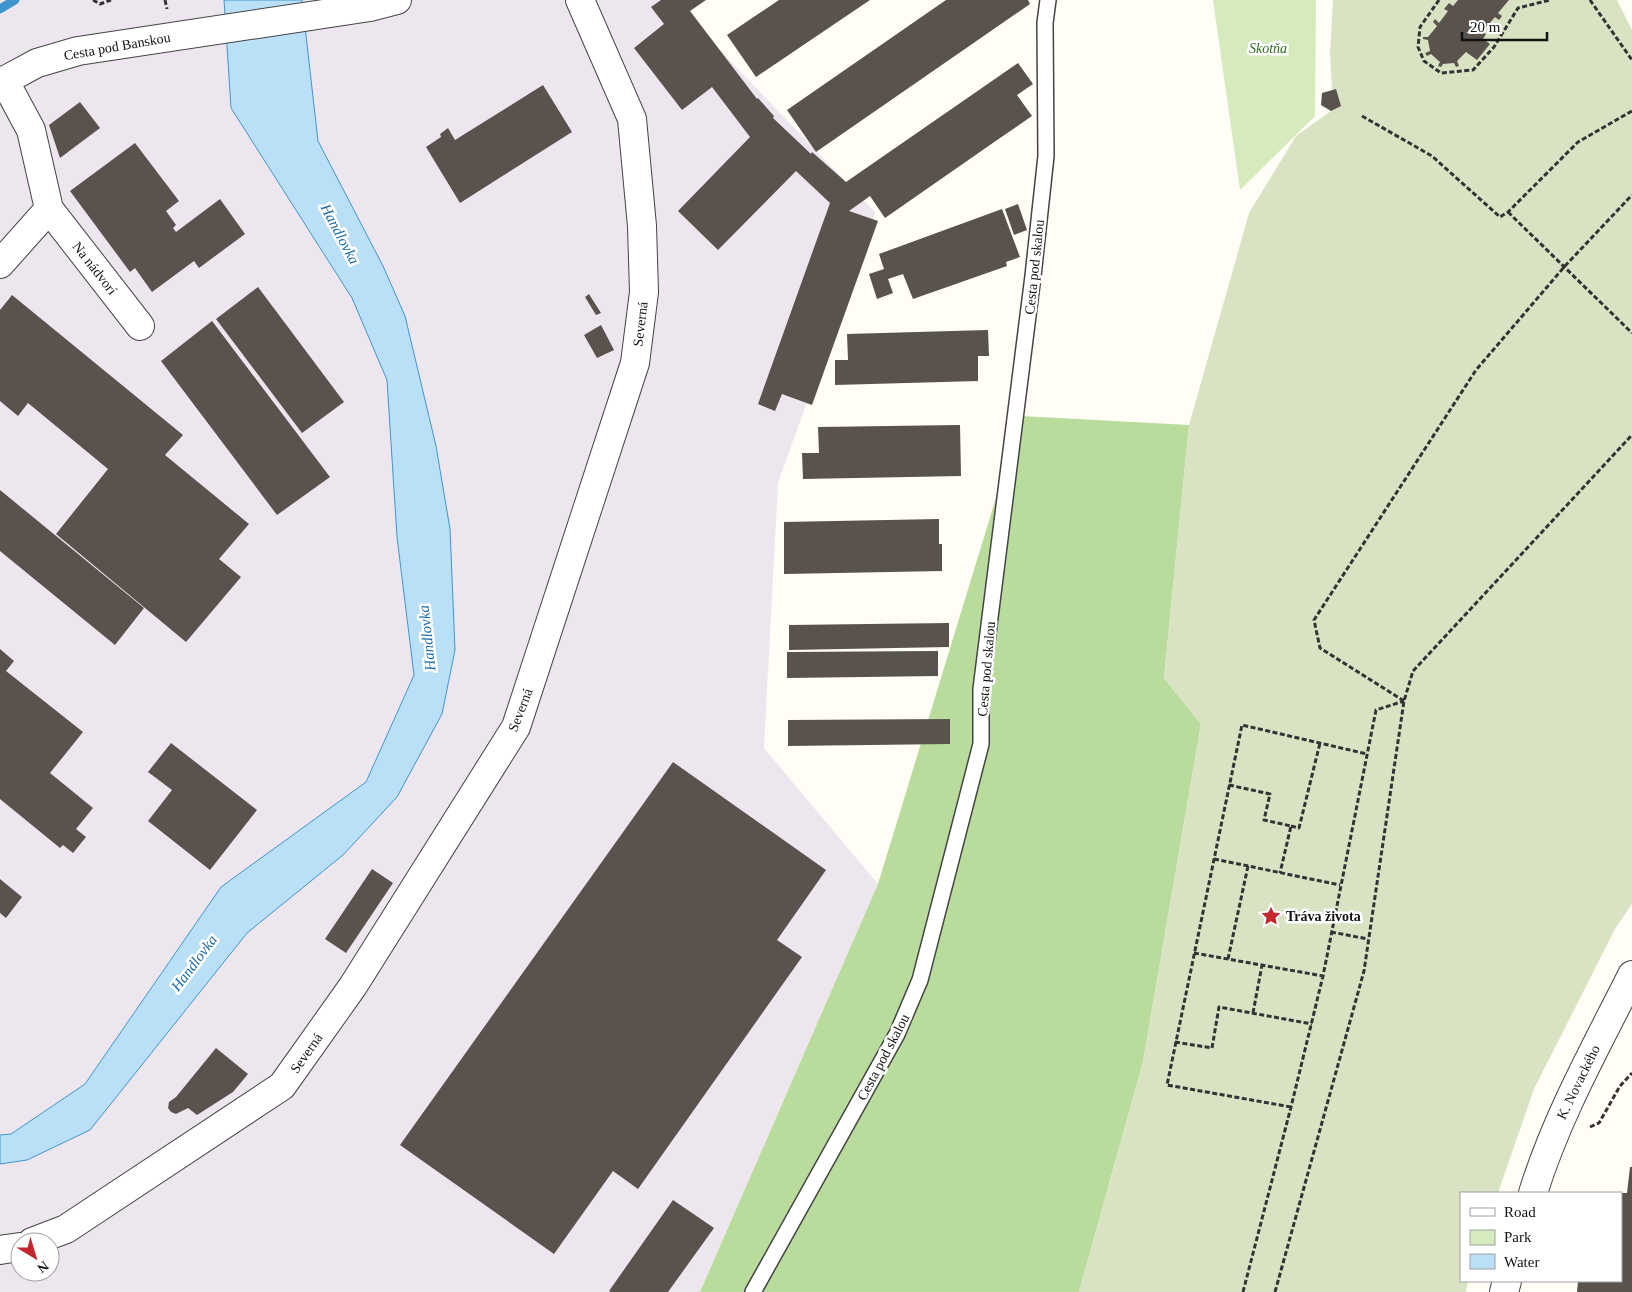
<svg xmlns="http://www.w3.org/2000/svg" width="1632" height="1292" font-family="'Times New Roman',serif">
<rect width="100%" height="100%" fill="#fffdf5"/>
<!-- industrial -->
<path fill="#eee6ef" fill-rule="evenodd" d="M0,0h672l203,212 -97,271 -14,265 114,136 -178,408h-700zM20,1242h30v30h-30z"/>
<!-- green -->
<path fill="#d5ebbd" d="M1213,0h103l-1,116 -75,74z"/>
<!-- forest -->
<path fill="#b9dc9c" d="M1021,416l168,9 -25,253 37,46 -58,338 -64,230h-379l178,-408z"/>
<!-- cemetery -->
<path fill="#d9e3c4" d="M1333,0h284l15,30v874l-17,25 -81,160 -36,104h-37v88h7l-2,11h-387l64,-230 58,-338 -37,-46 25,-253 60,-212 47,-77 35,-25 5,-22 -4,1 -2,-37z"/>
<!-- water -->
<path fill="#b9e0f7" stroke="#3f96cf" d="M224,0h78l16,141 65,125 22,50 31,130 14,83 5,121 -13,64 -45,83 -54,58 -96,78 -157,197 -63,30 -27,4v-29l11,-1 74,-50 136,-197 145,-105 48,-107 -17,-138 -10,-157 -35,-82 -121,-190z"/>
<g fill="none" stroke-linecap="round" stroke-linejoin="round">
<!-- stream -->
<path stroke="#3f96cf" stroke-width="9" d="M0,9l15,-9"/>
</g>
<!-- building -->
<path fill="#5a524d" d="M661,0h45l-16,11 67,88 1,-1 16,18 -1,2 38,36 1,-2 34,30 172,-119 15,21 -16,11 15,21 -32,22 -115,80 -15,-22 -21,15 29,10 -66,184 -30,-11 -7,17 -17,-7 72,-201 -34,-32 -78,79 -40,-39 72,-74 -38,-50 -30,23 -48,-62 30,-24 -13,-17z
M779,0h91l-114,77 -29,-42z
M946,0h82l2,4 -214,148 -29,-42z
M1458,0h51l-11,13 4,3 -3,4 -4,-3 -13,15 4,2 -3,5 7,5 -13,16 -11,-8 -9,9 2,5 -3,1 -2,-4 -11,1 -2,3 -3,-1 2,-4 -9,-8 -4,2 -2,-3 5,-2 -2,-11 -5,-1v-2h5l9,-11 -4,-4 2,-3 4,4 9,-12 -4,-2 5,-6 4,3z
M543,85l29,47 -112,71 -34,-56 15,-10 -1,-3 8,-6 7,12z
M1336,89l5,17 -10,5 -10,-6 1,-12z
M80,102l20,26 -40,30 -11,-33z
M135,143l44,58 -13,10 10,14 -3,3 3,4 44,-33 25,35 -46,34 -5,-7 -42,31 -17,-24 -5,4 -60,-81z
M1018,204l9,26 -13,5 -9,-26z
M1002,209l18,48 -14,5 1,4 -94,33 -10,-25 -15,5 5,14 -16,6 -8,-25 15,-5 -5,-15z
M258,287l86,115 -42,31 -86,-114z
M589,294l12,19 -5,2 -11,-18z
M12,295l171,140 -18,20 84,69 -30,35 22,18 -55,65 -130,-108 52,-65 -80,-66 -10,13 -18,-15v-91z
M212,321l118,156 -53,38 -116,-154z
M601,325l13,25 -17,8 -13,-23z
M988,330l1,26h-11v25l-143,4v-25h13l-1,-26z
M960,425l1,51 -158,3 -1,-26h17l-1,-26z
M0,490l144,118 -29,37 -115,-94z
M939,519v25h3v27l-158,3v-52z
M949,623v24l-160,3v-25z
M0,649l14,12 -8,10 77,61 -33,41 43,35 -17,21 10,8 -13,16 -10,-8 -3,3 -60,-49z
M938,651v25l-151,2v-26z
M950,719v25l-162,2v-26z
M171,743l86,67 -47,60 -62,-49 24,-31 -24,-18z
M673,762l153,108 -49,70 25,17 -164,232 -25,-18 -59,83 -154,-109z
M372,869l21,14 -47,70 -21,-14z
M0,879l22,18 -16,21 -6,-5z
M216,1048l32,26 -15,18 -36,23 -9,-7 -12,6 -5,-2 -3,-4 1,-6 7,-5z
M1630,1167h2v125h-55l1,-11h43v-88h6z
M673,1200l41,28 -46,64h-57l-2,-1z"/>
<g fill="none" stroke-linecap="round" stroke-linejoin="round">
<defs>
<path id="service" d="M753,1292l144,-258 23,-54 61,-236v-55l52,-413 13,-120 -1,-133 3,-23"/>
<path id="minor" d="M0,83l37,-20 41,-12 292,-44 27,-7
M49,209l91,117
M0,264l49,-55 -18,-79 -27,-50
M1533,1193c24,-77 63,-146 99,-218
M32,1242l34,-13 216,-143 71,-100 163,-259 119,-364 9,-71 -2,-66 -10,-107 -52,-119
M0,1250l20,-3
M1504,1292l3,-11"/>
</defs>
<!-- service casing -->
<use href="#service" stroke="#444" stroke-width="18"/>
<!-- minor casing -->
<use href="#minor" stroke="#444" stroke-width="30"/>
<!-- path -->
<path stroke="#333" stroke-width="3" stroke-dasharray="5 2.5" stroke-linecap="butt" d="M93,0l7,4 11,-4
M165,0l2,9
M1439,0l-19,27 -2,20 6,14 17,12 32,-3 21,-23 24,-39 32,-8
M1590,0l42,60
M1362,116l70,40 68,61 8,-5 70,-70 54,-31
M1508,212l124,121
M1404,701l-84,-53 -6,-28 162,-250 89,-104 67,-71
M1229,785l41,9 -6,26 27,6 -11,47
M1291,826l8,2 21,-85
M1214,859l126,26
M1331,932l37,7
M1194,953l129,23
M1228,959l20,-93
M1253,1013l9,-48
M1175,1042l37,6 7,-41 93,17
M1291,1107l-124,-22 75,-360 125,29
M1590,1127l9,-4 21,-37 12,-13
M1243,1292l48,-185 32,-131 53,-266 28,-9
M1275,1292l89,-321 40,-270 9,-30 219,-236"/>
<!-- service -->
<use href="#service" stroke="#fff" stroke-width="15"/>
<!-- minor -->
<use href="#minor" stroke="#fff" stroke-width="28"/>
</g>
<!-- icons -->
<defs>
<symbol id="sight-bare" viewBox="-9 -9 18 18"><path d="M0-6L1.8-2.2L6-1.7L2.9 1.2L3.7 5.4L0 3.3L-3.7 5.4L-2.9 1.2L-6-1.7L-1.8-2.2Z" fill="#c4262e" stroke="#fff" stroke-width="2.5" paint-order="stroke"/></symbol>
</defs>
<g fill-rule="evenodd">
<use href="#sight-bare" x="1257" y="902" width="28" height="28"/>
</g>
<g text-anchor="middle" stroke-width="5" stroke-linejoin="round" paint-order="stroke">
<!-- street labels -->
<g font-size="14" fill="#111" stroke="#fff">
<text transform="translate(117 46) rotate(-10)" y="5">Cesta pod Banskou</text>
<text transform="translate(1034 267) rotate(-84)" y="5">Cesta pod skalou</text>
<text transform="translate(95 268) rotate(52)" y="5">Na nádvorí</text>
<text transform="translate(640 324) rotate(-83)" y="5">Severná</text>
<text transform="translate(986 669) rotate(-85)" y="5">Cesta pod skalou</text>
<text transform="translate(520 710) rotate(-69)" y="5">Severná</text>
<text transform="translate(306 1053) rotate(-55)" y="5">Severná</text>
<text transform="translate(883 1057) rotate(-62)" y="5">Cesta pod skalou</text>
<text transform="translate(1578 1082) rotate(-64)" y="5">K. Novackého</text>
</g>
<!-- park labels -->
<g font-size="14" font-style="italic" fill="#2f6b1f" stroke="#fff">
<text x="1268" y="53">Skotňa</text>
</g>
<!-- poi labels -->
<g font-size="14" font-weight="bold" fill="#111" stroke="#fff" text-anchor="start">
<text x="1286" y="921">Tráva života</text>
</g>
<!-- water labels -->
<g font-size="15" font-style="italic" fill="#1768a6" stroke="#fff">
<text transform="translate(340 234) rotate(62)" y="5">Handlovka</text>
<text transform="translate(427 638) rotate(-96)" y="5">Handlovka</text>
<text transform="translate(194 963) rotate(-53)" y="5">Handlovka</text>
</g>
</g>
<!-- legend -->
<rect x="1460" y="1192" width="162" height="90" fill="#ffffff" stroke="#a0a0a0"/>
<rect x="1470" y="1208" width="25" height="8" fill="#ffffff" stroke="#a0a0a0"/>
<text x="1504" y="1217" font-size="15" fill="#111111">Road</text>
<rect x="1470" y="1230" width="25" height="15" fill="#d5ebbd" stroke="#a0a0a0"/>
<text x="1504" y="1242" font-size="15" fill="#111111">Park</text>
<rect x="1470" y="1254" width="25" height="15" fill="#b9e0f7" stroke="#a0a0a0"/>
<text x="1504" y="1267" font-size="15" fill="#111111">Water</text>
<!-- north arrow -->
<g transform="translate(35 1257) rotate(142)"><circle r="24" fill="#ffffff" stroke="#a0a0a0"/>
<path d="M0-4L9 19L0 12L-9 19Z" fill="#c4262e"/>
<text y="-8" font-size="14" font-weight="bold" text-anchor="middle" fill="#111111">N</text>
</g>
<!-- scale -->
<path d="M1462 32v8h85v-8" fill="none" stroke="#111111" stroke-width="2.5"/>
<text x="1470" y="32" font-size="15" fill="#111111" stroke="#ffffff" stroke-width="4" paint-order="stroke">20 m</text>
</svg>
